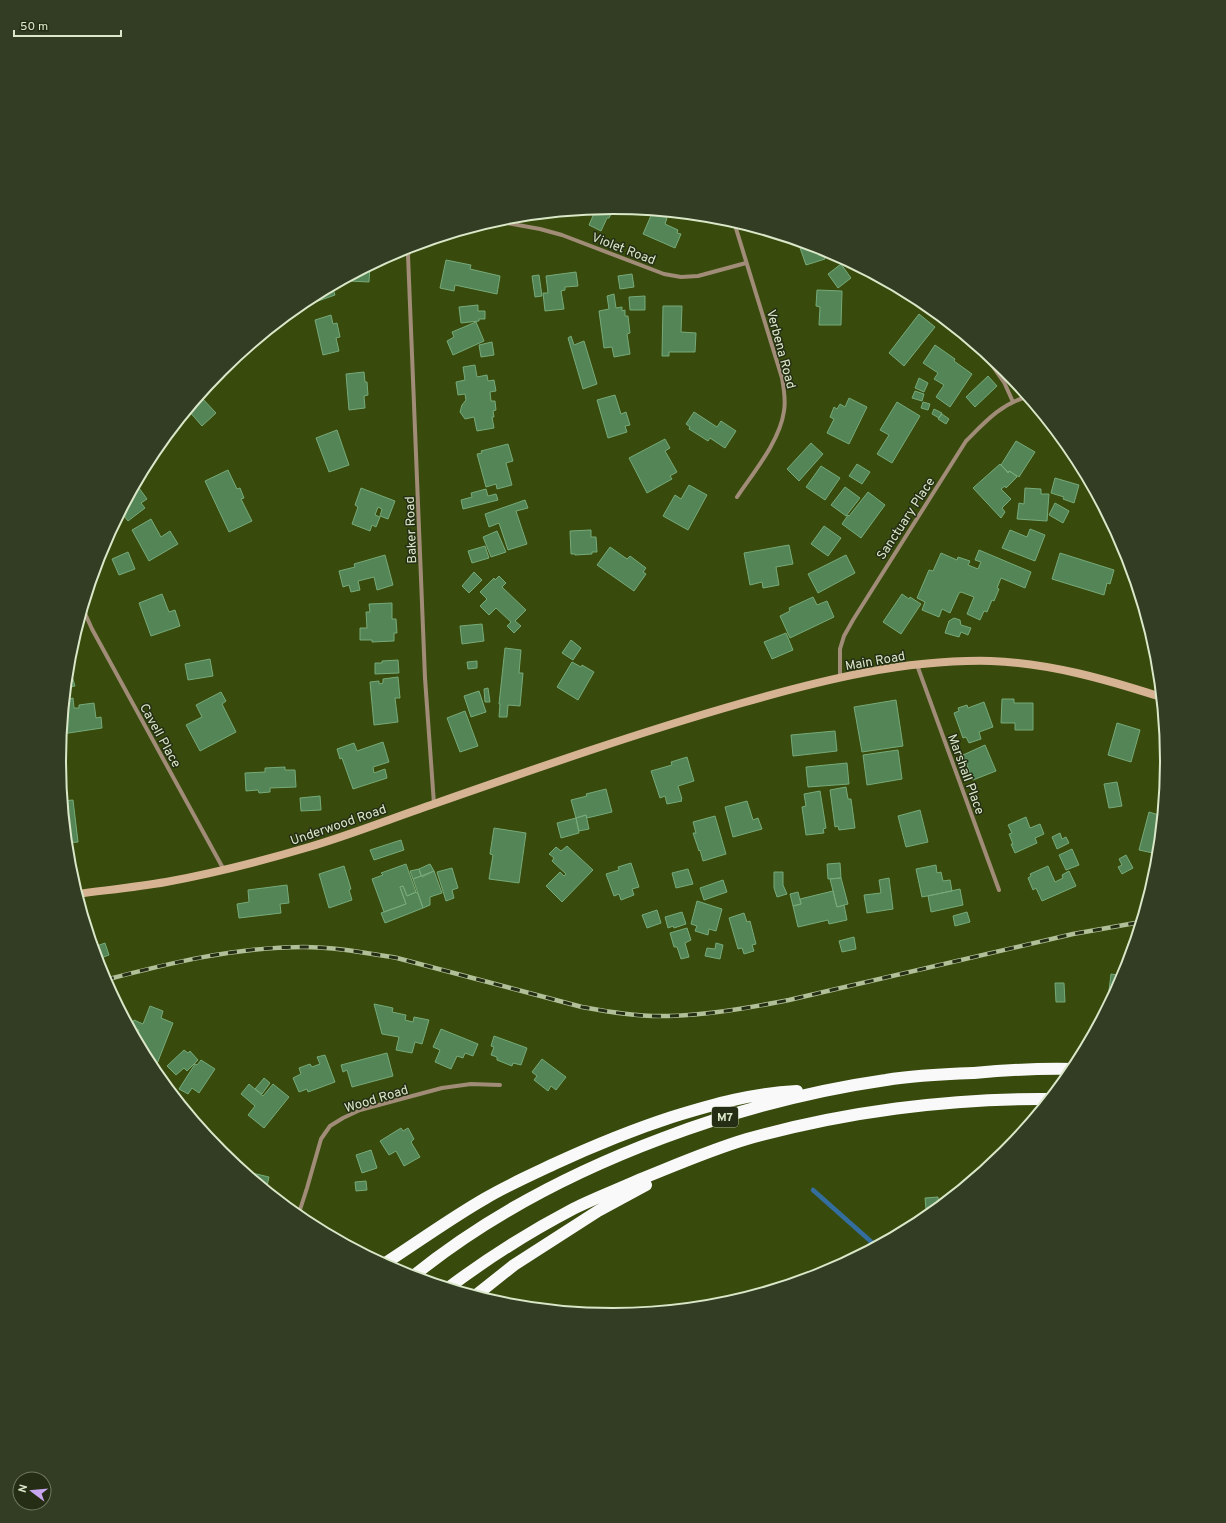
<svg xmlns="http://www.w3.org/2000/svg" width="1226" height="1523" font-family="Overpass,sans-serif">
<rect width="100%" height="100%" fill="#384b0d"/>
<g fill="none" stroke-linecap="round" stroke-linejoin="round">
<!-- stream -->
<path stroke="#336e9e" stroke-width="4.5" d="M813,1190l63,56"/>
</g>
<!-- building -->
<path fill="#548557" stroke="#77aa79" d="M614,208l-5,10h-2l-6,13 -12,-6 7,-16z
M653,211l14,2 -2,4 2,1 -2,6 13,6 -1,3 4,1 -6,14 -32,-14z
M798,242l27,8 5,4 -6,2 1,3 -19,6z
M446,260l25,5 -1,4 30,7 -3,18 -42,-9 -1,6 -14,-3z
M841,264l10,14 -13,10 -10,-14z
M370,266l-1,16 -20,-1v-4z
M576,272l2,14 -13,1v3l-4,1 3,18 -19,2 -2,-18h5l-2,-17z
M632,274l2,13 -14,2 -2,-13z
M539,275l3,21 -7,1 -3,-21z
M332,286l3,9 -31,11 -1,-3 2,-2z
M817,290l25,1 -1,34h-22l1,-18 -4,-1z
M614,294l2,14 6,-1v4l3,-1v6h3l2,17 -3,1 3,20 -16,3 -2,-10 -8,1 -5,-37 10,-2 -2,-13z
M645,296v14h-15l-1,-13z
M478,305v6h7v8h-6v2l-18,2 -2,-16z
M663,306h19l-1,26 15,1 -1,19h-26v4h-7z
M919,314l16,13 -31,39 -15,-13z
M331,315l2,9 4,-1 3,14 -4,1 3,13 -16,4 -8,-35z
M476,322l8,19 -31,14 -6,-14 7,-4 -2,-5z
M571,336l3,9 10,-4 13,43 -14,5 -15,-51z
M492,342l2,13 -13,2 -2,-12z
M935,345l20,14 -1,2 18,13 -22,33 -14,-10 8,-12 -10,-6 4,-6 -15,-10z
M475,365l2,12 10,-2 1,6 6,-1 2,11 -6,1 1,9h4l1,9 -3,1 1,6h-2l2,11 -17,3 -3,-14 -9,2 -5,-7 2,-7 4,-5 -1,-6 -7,1 -2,-13 9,-2 -2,-13z
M364,372l1,10h2l1,13 -4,1 1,12 -16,2 -3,-36z
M988,376l9,10 -22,21 -9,-10z
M919,378l9,5 -4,9 -9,-4z
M915,391l9,3 -2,7 -10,-3z
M615,395l6,19 5,-2 4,13 -5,1 2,6 -19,6 -11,-38z
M200,396l16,17 -14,13 -14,-16z
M849,398l18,9 -18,37 -22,-11 7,-14 -4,-2 4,-10 3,2 3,-5 5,3z
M897,402l23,14 -28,47 -15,-9 12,-19 -9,-5z
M923,402l7,2 -2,6 -7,-2z
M934,409l8,4 -3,5 -7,-4z
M694,412l23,15 4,-6 15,10 -11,17 -15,-10 -2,3 -19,-12 1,-2 -4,-3z
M942,414l7,5 -3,5 -8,-5z
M337,430l12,35 -20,7 -13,-34z
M665,439l5,9 -5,3 12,21 -7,4 2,3 -25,14 -18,-35z
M1016,441l19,11 -16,25 -10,-6 -1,1 -7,-7z
M811,443l12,11 -24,27 -12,-12z
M508,444l5,17 -7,2 6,22 -15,4 -1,-5 -10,3 -9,-33 5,-1 -1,-2z
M857,464l13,8 -8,12 -13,-8z
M1000,464l8,9 2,-2 7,6 -11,11 -1,-2 -4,3 10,10 -9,9 3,4 -4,6 -28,-30z
M821,466l19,12 -15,22 -19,-13z
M228,470l9,19 3,-1 4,10 -3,1 11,22 -23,11 -24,-51z
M1055,478l24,7 -5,18 -11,-4 1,-2 -13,-4z
M689,485l18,10 -19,35 -25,-14 12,-21 6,4z
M845,487l15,11 -14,18 -15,-11z
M139,488l8,11 -6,4 4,5 -17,13 -7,-9 13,-23 1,2z
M361,488l34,13 -7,18 -8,-3 2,-7 -4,-2 -3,8 5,2 -4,10 -4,-2 -2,6 -18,-7 6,-17 -3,-2z
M1025,488l16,1v5h8l-2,27 -30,-2 2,-16 5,1z
M486,489l2,7 8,-2 2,6 -35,9 -2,-9 11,-3 -1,-4z
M868,492l17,13 -24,33 -19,-14 6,-9 1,1z
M525,500l3,8 -12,3 11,33 -19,6 -9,-27 -10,4 -4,-13z
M1055,503l14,8 -6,12 -14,-8z
M151,519l10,18 9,-6 8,13 -29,17 -17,-31z
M824,526l17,12 -13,18 -17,-12z
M1030,529l15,6 -10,26 -33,-13 8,-18 17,7z
M591,530v7h5l1,15h-5v2l-17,1v-1h-4l-1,-23z
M497,531l9,21 -15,5 -8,-20z
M789,545l4,19 -17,3 3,18 -16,3 -1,-6 -12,3 -6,-32z
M485,546l4,12 -17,5 -4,-12z
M610,547l17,12 3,-3 16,12 -3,4 3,2 -12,17 -37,-26z
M979,550l52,22 -6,16 -24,-10 -4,10 2,1 -5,12 -2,-1 -5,12 -3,-1 -4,9 -13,-6 7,-17 -13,-5 -2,1 -9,20 -8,-4 -3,8 -17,-7 3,-8 -8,-4 12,-28 4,1 8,-18 16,7 1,-3 12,4 -2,4 10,4 3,-7 -6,-2z
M128,552l7,17 -16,6 -7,-16z
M1060,553l54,17 -4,14 -3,-1 -3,12 -52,-16z
M385,555l8,30 -16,5 -3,-13 -16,4 2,9 -9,2 -2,-7 -6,2 -4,-16 16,-4 -1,-3z
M846,555l9,18 -37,20 -10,-19z
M474,572l8,8 -13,13 -7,-7z
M499,576l7,7 -4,4 24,23 -11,11 6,5 -7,7 -7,-7 4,-4 -15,-14 -7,7 -9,-9 7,-7 -7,-7 14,-14 1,2z
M162,594l7,18 6,-2 5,16 -29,10 -12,-33z
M902,594l7,5 1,-2 11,7 -20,30 -18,-12z
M813,597l4,8 10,-4 7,16 -44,21 -10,-22 10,-5 -1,-3z
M392,603v16h4l1,14h-3v8l-22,1v-2h-12v-12h7l-1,-16h4l-1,-8z
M954,618l6,2 1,5 10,3 -3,7 -7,-3 -2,5 -14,-4 4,-12z
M482,624l2,17 -22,3 -2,-18z
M786,633l7,17 -21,9 -8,-17z
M571,640l10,8 -8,12 -11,-7z
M505,648l16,2 -2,23h4l-3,33 -12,-1 -1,12h-8l1,-13h-1z
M210,659l3,17 -25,4 -3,-16z
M398,660l1,13 -24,1v-11h7v-2z
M477,661v7l-9,1 -1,-7z
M572,662l9,5 1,-2 12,7 -16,28 -21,-13z
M72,676l3,10 -9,2 1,-11z
M398,677l2,21h-5l3,24 -24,3 -4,-43 9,-1v3l4,-1v-4z
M488,688l2,14h-5l-1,-13z
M479,691l7,21 -15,5 -7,-21z
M221,692l5,9 -4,3 14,28 -36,19 -14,-26 16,-8 -6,-12z
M73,698l1,10h5v-3l15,-2 2,15 5,-1 1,11 -40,6 3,-34z
M1002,699h12v4h19v27h-18v-7h-14z
M896,700l7,46 -41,6 -8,-45z
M984,702l9,25 -14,5 2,7 -12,4 -3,-6 -3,1 -9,-25 5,-2 -1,-3 9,-3 1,3z
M465,711l13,35 -18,6 -13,-34z
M1117,723l23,7 -9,32 -23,-7z
M835,731l2,20 -44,5 -2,-21z
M383,742l6,20 -16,5 1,6 11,-4 2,9 -34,11 -11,-31 -2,1 -3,-10 17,-6 3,8z
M985,745l11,26 -23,9 -10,-25z
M898,750l4,29 -35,6 -4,-30z
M687,757l7,24 -16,5 4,13 -1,1 1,1 -15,3 -2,-8 -5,2 -9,-27 21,-6 -1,-3z
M847,763l2,21 -41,3 -2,-20z
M285,767v3h10l1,17 -26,1v4l-11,1 -1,-3 -12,1 -1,-18 20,-1v-4z
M1117,782l5,24 -13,2 -5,-24z
M846,787l2,12h3l4,29 -16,2 -1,-4 -3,1 -5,-37z
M606,789l6,23 -25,6 -1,-3 -10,3 -5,-18 16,-4 -1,-2z
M820,791l6,37 -3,1 1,4 -18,2 -4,-28 4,-1 -2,-12z
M320,796l1,14 -20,1 -1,-13z
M73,800l5,42 -11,1 -4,-42z
M747,801l6,19 5,-2 4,11 -29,8 -8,-30z
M920,810l8,32 -22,5 -8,-31z
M1149,812l13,4 -9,37 -14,-3z
M586,815l3,14 -10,2 -3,-13z
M715,816l11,38 -23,7 -3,-11 -1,1 -6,-18h3l-3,-11z
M1026,817l4,11 10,-4 4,10 -9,4 2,5 -22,10 -4,-9h2l-4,-10 3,-1 -4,-8z
M576,818l3,15 -18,5 -4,-15z
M494,828l32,5 -7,50 -30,-4 4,-24 -3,-1z
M1060,833l2,6 4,-2 3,6 -12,6 -5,-12z
M401,840l3,10 -30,10 -4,-10z
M567,846l26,24 -31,32 -16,-16 14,-14 4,4 2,-2 -14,-13 2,-3 -5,-4 7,-7 5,4z
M1072,849l7,16 -13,5 -7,-15z
M1126,855l7,13 -11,6 -4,-7 4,-2 -3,-6z
M631,863l8,24 -7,2 2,6 -13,5 -2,-6 -5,2 -8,-22 13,-4 -1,-3z
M840,863l1,15 -13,1 -1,-15z
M406,864l10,28 -9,4 -4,-10 -3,1 6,17 -22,8 -12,-33 11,-4 -2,-2z
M430,864l4,7 -12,6 -3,-8z
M936,865l1,8 4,-1 2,9 7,-1 2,11 -30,6 -6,-28z
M344,866l7,23 -2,1 3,10 -23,8 -10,-34z
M1048,866l7,16 8,-4 -1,-3 7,-4 7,15 -34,15 -6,-13 -3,2 -5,-12 3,-2 -1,-2z
M452,868l6,20 -6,2 2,8 -8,3 -9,-29z
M419,869l2,7 -8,3 -3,-8z
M688,869l5,15 -17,4 -4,-15z
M434,871l8,22 -12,4v8l-7,3 -10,-29z
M774,872h9v13l4,9 -10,3 -3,-9z
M841,878l7,26 -11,3 -7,-28z
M889,878l4,31 -26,4 -3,-18 17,-2 -2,-13z
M723,880l4,12 -23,8 -4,-12z
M287,885l2,18 -9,1 1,9 -42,5 -2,-14 12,-2 -1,-12z
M403,886l4,10 9,-4 2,2 5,14 -38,15 -4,-10 25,-9 -6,-17z
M960,889l3,16 -32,7 -3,-16z
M833,891l4,16 7,-2 3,15 -18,4 -1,-4 -30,7 -5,-21 8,-2 -1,-5z
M798,892l3,12 -8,2 -3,-12z
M697,901l25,8 -6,22 -7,-2 -1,6 -13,-4 2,-5 -6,-2z
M657,910l4,13 -14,5 -5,-13z
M682,912l4,12 -12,4 -1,-2 -5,2 -3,-11z
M967,912l3,10 -15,4 -2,-10z
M744,913l3,9 3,-1 6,23 -4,1 2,6 -10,3 -2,-6 -4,1 -9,-31z
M687,928l4,12 -6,3 4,14 -8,2 -4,-12h-3l-4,-14z
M854,937l2,12 -14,3 -3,-11z
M105,943l4,12 -11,4 -4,-12z
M716,943l7,2 -3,14 -15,-3 2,-8 8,1z
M1111,974l13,2 -17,31z
M1055,983h9l1,19h-9z
M374,1004l19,4 -1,4 14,3 -1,5 8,2 1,-5 15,3 -7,24 -7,-2 -3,11 -16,-3 3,-13 -17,-3z
M150,1006l13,5 -2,7 12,5 -18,46 -4,-2 -15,-29 3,-8 -8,-3 3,-7 9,4z
M441,1029l37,15 -5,12 -8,-3 -2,5 -6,-2 -6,13 -16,-7 5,-12 -7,-3z
M494,1036l33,12 -6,17 -8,-2 -1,3 -15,-6v-3l-6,-2 3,-8 -3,-1z
M184,1050l4,3 2,-2 8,9 -11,11 -3,-3 -8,7 -9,-9z
M387,1053l6,23 -41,11 -5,-17 -4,2 -2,-7z
M325,1055l10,27 -27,10 -1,-3 -8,3 -6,-14 8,-4 -2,-6 11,-4 2,3 8,-3 -3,-7z
M542,1059l24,18 -10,13 -5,-4 -3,5 -14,-11 3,-4 -5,-4z
M201,1060l14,9 -16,24 -7,-5 -4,6 -9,-5 16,-25 2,1z
M264,1078l6,5 -8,11 -7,-5z
M249,1084l14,12 10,-12 16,13 -25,31 -16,-13 7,-9 -14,-12z
M401,1128l2,3 5,-3 6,11 -3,3 9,15 -16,9 -8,-15 -7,4 -9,-14z
M371,1150l6,18 -15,5 -6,-18z
M248,1172l21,5 -3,13 -19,-15z
M366,1181l1,9 -11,1 -1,-9z
M938,1197l1,10 -13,2 -1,-11z"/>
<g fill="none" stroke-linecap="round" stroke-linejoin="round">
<!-- street -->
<path stroke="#a18c77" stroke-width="4" d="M496,221l44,8 22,6 102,39 17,3 17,-1 48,-13
M734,222l48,156c2,11 4,22 2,33 -4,30 -31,62 -47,86
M411,247l-3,8 17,423 9,126
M982,351l22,31 9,20
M83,609l9,20 132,241
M917,665l82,225
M840,677v-28l4,-13 9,-16 113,-179c18,-18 36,-38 61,-44
M298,1216l9,-28 14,-49 9,-13 13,-8 17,-8 82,-22 29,-4 29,1"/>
<!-- secondary -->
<path stroke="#d6b493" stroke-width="8" d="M77,894c30,-4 60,-7 89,-12 48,-9 96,-21 143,-35 41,-12 81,-28 122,-42 103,-36 206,-72 311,-102 80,-23 164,-44 249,-42 58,2 114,18 170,36"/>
<!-- highway -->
<path stroke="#f9f9f9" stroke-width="12" d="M384,1264c34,-22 67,-46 102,-66 22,-13 45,-23 68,-34 39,-18 78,-34 118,-47 42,-13 81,-24 125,-26
M412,1277c75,-61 160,-105 251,-139 72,-27 146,-47 223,-58 29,-5 59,-6 88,-7 33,-3 66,-5 100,-4
M448,1288c40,-30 81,-56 125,-79 22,-11 46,-20 68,-30 35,-14 69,-29 106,-40 96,-27 202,-41 302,-40
M475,1296l39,-31 84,-54 48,-26"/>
<defs>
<path id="rail" d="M105,980c65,-17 130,-33 198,-33 31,0 63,6 94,11l185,49c28,5 57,10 86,9 40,-1 81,-8 121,-16l284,-66 68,-12"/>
</defs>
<!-- rail casing -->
<use href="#rail" stroke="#b2c099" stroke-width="4.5"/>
<!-- rail -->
<use href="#rail" stroke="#252e15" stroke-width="3" stroke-dasharray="9" stroke-linecap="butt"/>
</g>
<g text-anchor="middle" stroke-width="3" stroke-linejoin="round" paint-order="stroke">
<!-- shield labels -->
<rect fill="#252e15" stroke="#a4b092" stroke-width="1" x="712" y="1107" width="26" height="20" rx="3"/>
<g font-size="12" font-weight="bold" fill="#dae7c8">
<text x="725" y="1121">M7</text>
</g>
<!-- street labels -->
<g font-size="13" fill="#dae7c8" stroke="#252e15">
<text transform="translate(624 248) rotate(21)" y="5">Violet Road</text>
<text transform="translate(782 349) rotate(75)" y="5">Verbena Road</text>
<text transform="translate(905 518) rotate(-57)" y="5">Sanctuary Place</text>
<text transform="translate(410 530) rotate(-92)" y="5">Baker Road</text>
<text transform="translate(875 660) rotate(-10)" y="5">Main Road</text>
<text transform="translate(161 735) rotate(61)" y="5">Cavell Place</text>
<text transform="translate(967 774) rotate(70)" y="5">Marshall Place</text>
<text transform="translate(338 824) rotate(-19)" y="5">Underwood Road</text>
<text transform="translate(376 1098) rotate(-17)" y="5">Wood Road</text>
</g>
</g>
<!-- crop -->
<path d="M0 0H1226V1523H0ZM66 761a547 547 0 1 1 1094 0a547 547 0 1 1-1094 0Z" fill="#333d23" fill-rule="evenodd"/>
<path fill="none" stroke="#dae7c8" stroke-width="2" d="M66 761a547 547 0 1 1 1094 0a547 547 0 1 1-1094 0Z"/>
<!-- north arrow -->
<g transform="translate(32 1491) rotate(286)"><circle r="19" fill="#252e15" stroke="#6d785d"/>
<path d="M0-3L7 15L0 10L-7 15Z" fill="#c8a6ef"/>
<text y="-6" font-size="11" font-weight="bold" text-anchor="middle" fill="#dae7c8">N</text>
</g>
<!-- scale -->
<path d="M14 30v6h107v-6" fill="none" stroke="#dae7c8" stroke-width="2"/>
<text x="20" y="30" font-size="12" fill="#dae7c8" stroke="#252e15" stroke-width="3" paint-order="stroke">50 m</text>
</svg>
